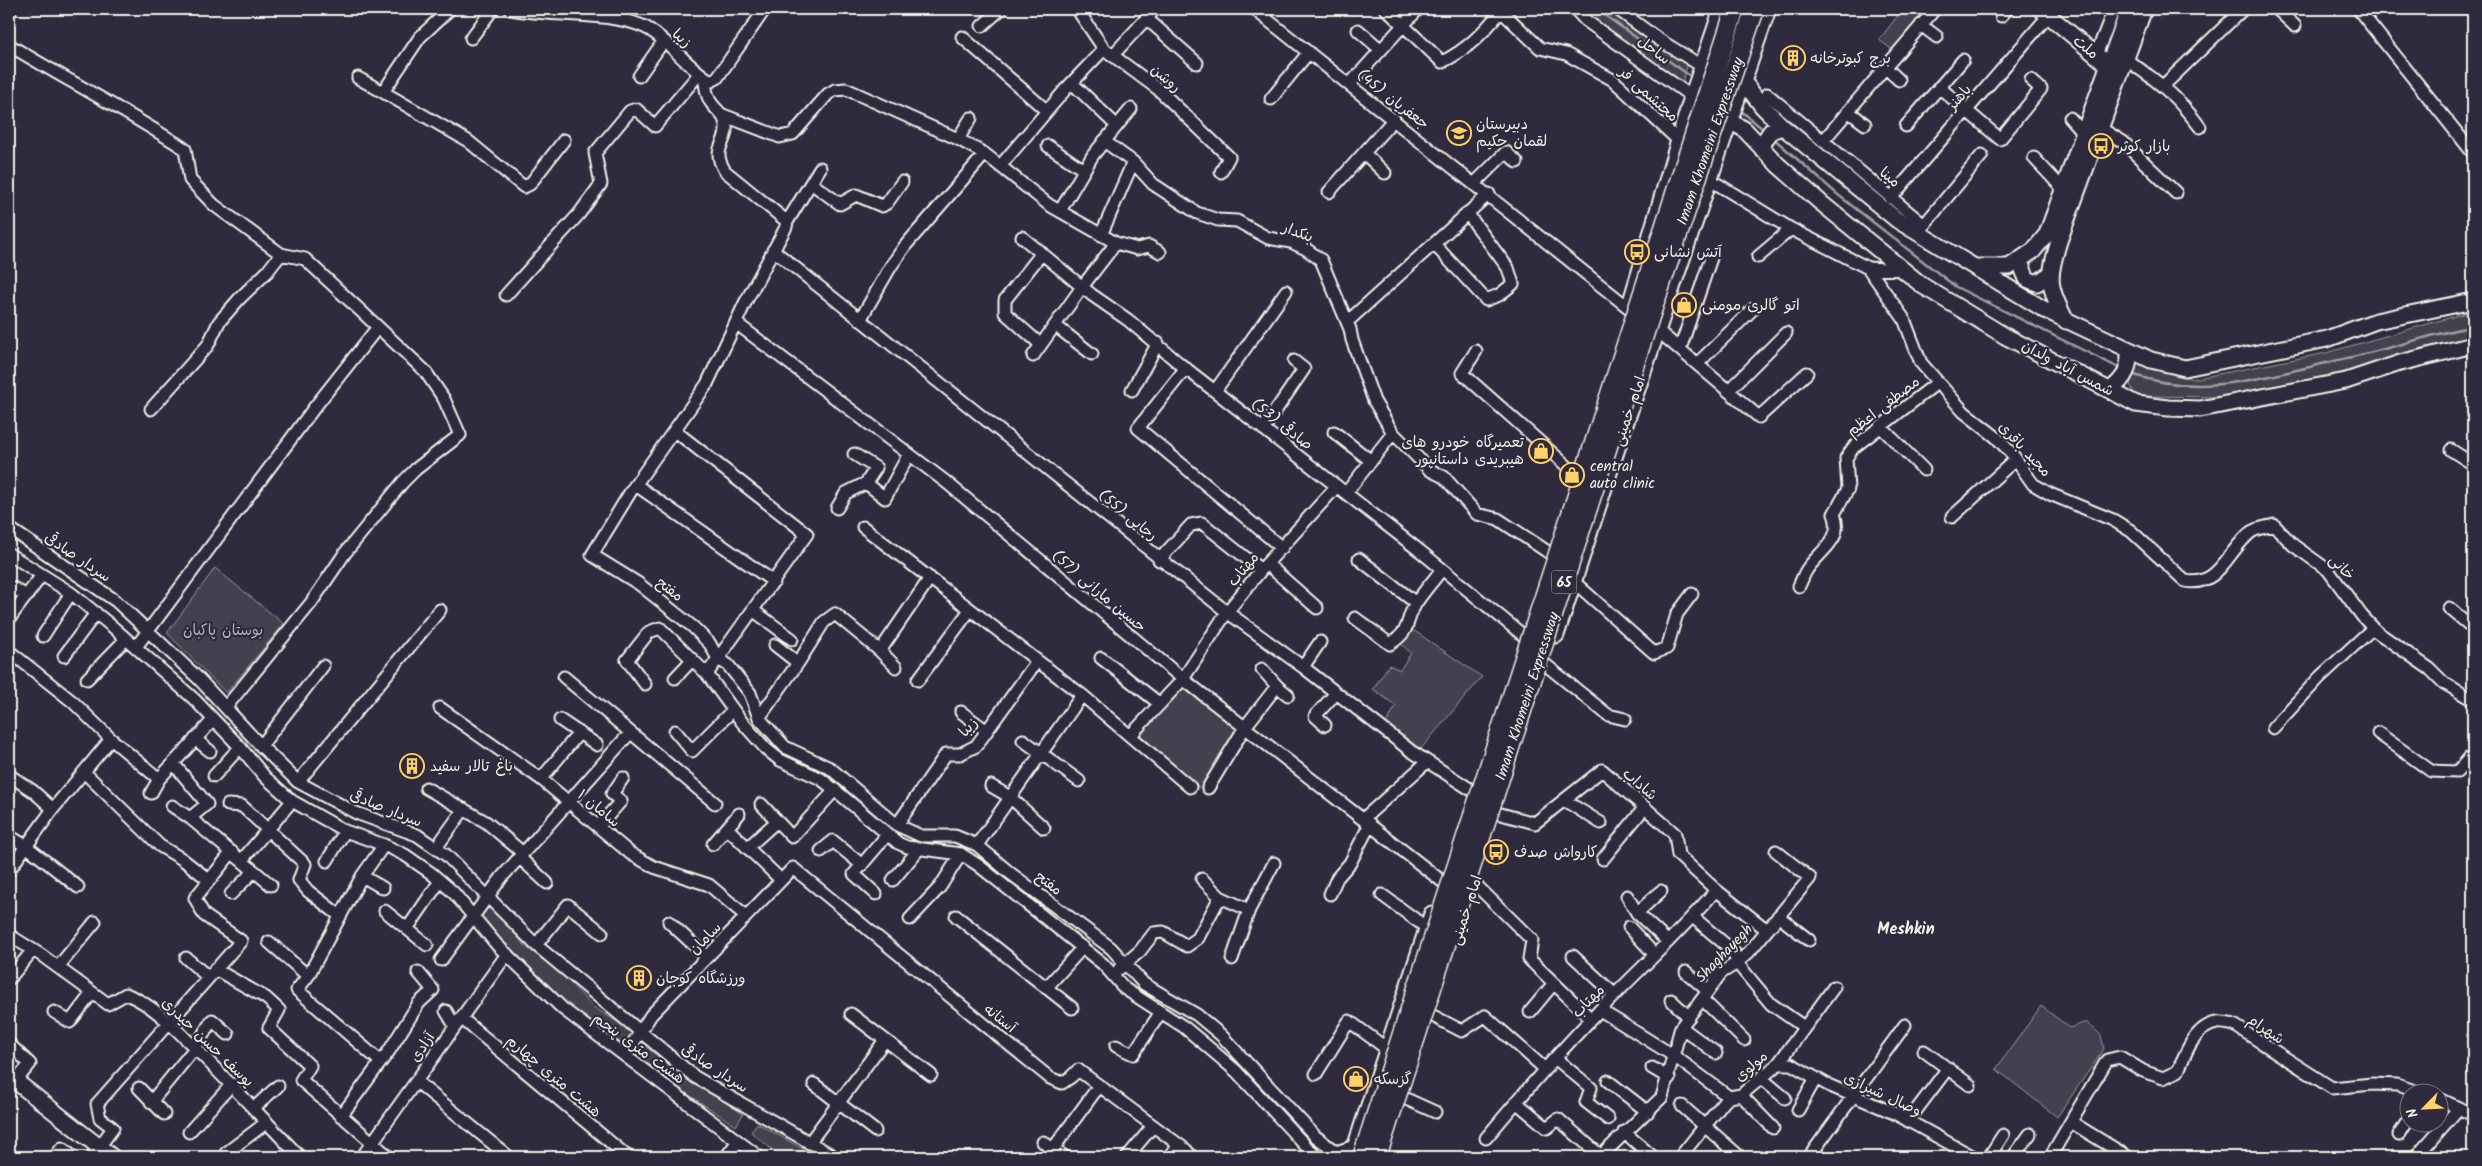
<svg xmlns="http://www.w3.org/2000/svg" width="2482" height="1166" font-family="Kalam,'Playpen Sans Arabic',sans-serif">
<rect width="100%" height="100%" fill="#2f2a3d"/>
<filter id="ink" filterUnits="userSpaceOnUse"><feTurbulence type="fractalNoise" baseFrequency=".02" numOctaves="2"/><feDisplacementMap in="SourceGraphic" scale="10" xChannelSelector="R" yChannelSelector="G"/><feConvolveMatrix kernelMatrix="1 2 1 2 8 2 1 2 1" color-interpolation-filters="sRGB"/></filter>
<g filter="url(#ink)">
<!-- green -->
<path fill="#454050" stroke="#9c989c" d="M1581,9h27l80,54 -6,20z
M1903,9h13l7,4 -29,38 -15,-11z
M2473,311v28l-131,35 -111,23 -96,-1 -5,-12 8,-21 55,16 133,-26z
M215,568l69,56 -58,69 -59,-60z
M1413,630l69,47 -63,74 -34,-26 11,-19 -23,-17 16,-24 11,5 11,-17 -10,-9z
M1184,688l54,41 -37,60 -63,-56z
M488,903l38,44 35,26 32,34 41,25 -9,13c-58,-31 -103,-81 -148,-129z
M2041,1006l29,22 16,-6 15,13 3,14 -47,68 -61,-48z
M642,1044l37,28 64,42 -7,12 -53,-35 -47,-37z
M757,1123l60,34h-36l-30,-25z"/>
<g fill="none" stroke-linecap="round" stroke-linejoin="round">
<!-- stream -->
<path stroke="#a19ea0" stroke-width="2.5" d="M1596,9l97,69
M1740,110l24,20
M1772,137l65,57 119,93 165,82
M2131,374c64,22 119,7 183,-8 28,-7 57,-13 85,-21 25,-7 49,-15 74,-18"/>
<defs>
<path id="minor" d="M510,9c36,8 111,2 140,21 22,14 38,38 61,51l6,-3 48,-69
M1077,9l27,40 54,40 71,68 -8,15
M1254,9l375,299
M1386,9l56,53c25,-12 42,-30 59,-51
M1499,9l41,39 26,6 47,26 66,61
M1575,9l10,11 107,77
M1617,9l41,30 45,28
M2277,9l18,17
M2358,9l115,144
M9,11l2,-2
M2001,16l6,-7
M1147,19l50,44
M1921,25l16,12
M982,26l19,-17
M1358,30l23,20
M962,37l85,74
M471,38l22,-29
M9,45c58,35 119,67 176,104l5,31 24,25 67,49 -14,18 -27,26 -21,24 -11,23 -57,64
M1113,55l42,-46
M2096,55l18,-46
M2125,59c33,22 51,36 75,68
M1885,67l14,13
M639,76l24,-34
M704,77c2,9 2,20 8,27 6,8 13,11 14,22 2,18 -16,22 -1,45l59,48 3,3 -1,5 -41,76 -38,81 -76,107 -39,64 47,29 54,43 17,17 8,15 10,6 22,28 9,25 26,29 45,21 67,57 24,11h34l22,9 33,28 101,75 33,36 53,31 24,20 94,101 21,16 19,-6
M358,78l25,14 37,-55 30,-28
M1072,83l45,43
M1350,84l68,-75
M2163,86l80,-77
M1939,87l61,52 41,-50 -10,-9
M383,92l85,49 56,46 6,-3 34,-44
M1767,94l157,131 58,-70
M1271,99l38,-47
M1848,111l17,13
M723,115l57,22 13,-3 35,-40 7,-4 11,-1 112,50 27,15 64,51 67,38 21,6 12,-3 11,6
M2070,118l13,15
M1906,126l57,-66
M2100,128l23,14 53,51
M958,139l13,-21
M1104,141l29,21 20,22 44,29 21,7 19,1 31,17 23,4 15,7 15,11 29,69 2,11 22,61 19,32 37,37 14,7 33,37 21,5 53,35
M1823,141l112,-132
M1048,146l36,24
M1364,153l21,20
M2034,158l29,31
M1001,165l64,-75 39,-41
M1709,179l82,50 77,39 35,2
M811,183l29,21 16,-9 26,11 5,-3 15,-21
M1475,183l31,-31 11,10
M1329,192l65,-73
M1891,198l158,-183
M1060,211l33,-56 38,-46
M787,222l33,-54
M1101,235l32,-73
M1022,237l70,58 36,25 52,44 240,187 104,85
M1434,244l52,56 13,-5 14,-11 -5,-16 -41,-55
M773,250l454,362 76,55 108,84 62,40
M1758,257l33,-28
M1868,268l36,51 17,44 43,49 32,25 16,17 21,30 17,10 63,26 18,11 54,50c34,7 43,-31 66,-49 6,-4 16,-5 23,-7l19,20 35,25 34,46 15,16 53,37 14,14 29,17
M506,295l73,-81 22,-30 -6,-31 35,-42 6,-2 19,17 44,-52
M860,320l31,-54 14,-20 80,-92
M1347,322l142,-128
M736,323l210,159 237,197 260,203
M1056,326l36,28
M1657,330l102,87 48,-44
M1040,344l-35,-31v-13l37,-47
M1680,349l31,-91
M1476,351l-14,22 115,102
M1033,356l49,-69 34,-44
M1697,364l56,-55
M1186,368l-48,60 144,120
M1132,390l26,-47
M1215,391l71,-100
M1728,391l58,-58
M1880,426l44,44
M1263,429l41,-60 -10,-8
M675,431l132,103 -100,140 35,48 24,27 14,11 41,19 14,11 63,53 9,4 54,7 17,11 125,99 22,25 59,38 24,20 28,24 80,86
M1334,432l37,29
M2451,450l22,14
M854,454l22,14 -10,15
M636,485l138,97
M1346,493l47,-60
M837,508l9,-15 20,-10 19,15 24,-44
M1952,517l63,-57
M863,527l219,168 108,92
M9,528l107,73 83,78 62,67 37,36 58,31 61,22 29,20 90,90 159,132 140,80
M9,554l62,39 43,35 80,71 46,48 25,30 27,24 53,30 39,14 21,10 26,18 22,19 44,53 66,64 196,148
M1359,559l57,44
M1159,560l32,-35 11,-2 59,47
M1267,564l50,44
M1573,581l81,72 13,-5 10,-34 15,-20
M1799,586c3,-6 5,-13 9,-18 13,-18 36,-29 26,-54l14,-25 -2,-31 7,-10 84,-65
M13,588l14,8
M2449,608l24,20
M754,611l38,28
M1355,618l35,26c23,-15 14,-22 26,-41 8,-12 18,-23 26,-34
M9,619l33,-44
M43,636l28,-43
M775,645l23,18
M136,647l178,-239 64,-81 -73,-68 -24,-5
M9,651l64,51 38,37 48,40
M880,651l50,-73
M64,656l32,-43
M1101,658l59,46
M1546,665l62,50 17,4
M1303,667l17,-25
M1262,669l15,17 11,9
M564,677l151,126
M675,678l17,-18
M87,679l39,-40
M918,680l52,-70
M645,684l-18,-24 22,-28 11,-4 47,46
M226,707l85,-104 34,-50 58,-71 13,-13 44,-34 -16,-36 -19,-28 -47,-44
M440,708l101,71 90,75 23,13 55,18 37,31
M961,712l26,19
M759,718l39,-55 26,-41 11,-8 45,37 16,16
M560,720l37,25
M1325,725l-10,-9 21,-23
M2273,728l47,-51 53,-49
M675,731l17,20 41,-41
M2378,733l53,38 26,1 16,-18
M1130,736l53,-57 44,-67 34,-42 76,-84
M195,739l15,12
M1023,740l56,41
M261,746l62,-80
M84,772l76,74 22,13 27,21
M9,775l24,16 20,18
M214,776l26,-29
M541,779l38,-46
M298,782l142,-172
M991,786l19,11 34,31
M426,788l60,34 37,31
M1208,788l37,-61 32,-41
M151,793l8,-14 54,-59
M1564,800l37,23
M761,804l31,33 43,-47
M228,805l14,1 63,58 -6,16 9,11 32,25
M172,806l18,12 17,-14 -34,-41
M1497,813l38,10 67,-53 73,64 3,21 38,35 51,40
M190,818l81,67
M1363,819l64,-57
M897,825l49,-71h14l16,-8 61,-85
M598,827l23,-26 -9,-7 11,-16
M727,828l54,52
M9,836l17,10 52,41
M713,844l26,-30
M977,845l105,-150
M436,848l28,-39
M747,848l30,-27
M821,851l12,-10 29,24
M519,857l28,26
M1603,859l42,-52
M242,860l50,-59
M327,861l18,-30
M9,870l44,-61 58,-70
M362,876l21,12
M1202,879l18,18 29,13 -17,49
M893,880l26,-31
M1474,883l58,57 -3,19 62,60
M231,894l23,-23
M876,894l-22,-20 33,-39
M1330,894l7,-16 13,-15 20,-39
M1382,895l45,33
M1627,896l10,17 31,29
M1249,910l25,-47
M385,911l42,34
M1637,913l24,-22
M956,916l116,92
M1778,916l31,24
M1693,917l40,34 4,12 34,41 33,23
M910,919l30,-32 21,-33
M669,922l38,35
M1629,927l26,28
M407,929l33,-48
M9,935l32,20 67,49 18,-10c28,11 50,35 71,56 35,35 69,72 103,107
M269,942l39,34
M536,945l32,-40 34,28
M1573,956l42,39
M186,958l22,19
M441,960l61,-83 128,-144
M58,967l37,-45
M215,969l51,29 13,12 -10,18 41,38 -9,14 88,77
M1119,969l21,-18 14,-18 9,-1 24,14 11,-8 22,-41
M1686,972l22,19
M9,979l24,-29
M1046,988l37,-41
M1702,999l42,41
M1671,1000l18,17
M1600,1010l74,46 55,41
M446,1011l9,15
M54,1012l16,10 22,-29
M1530,1012l24,-29
M851,1014l80,61
M1431,1015l31,16 23,-15 60,53
M461,1018l167,139
M1681,1027l35,26
M9,1044l21,20 -15,18
M1116,1046l17,8 28,-42
M1924,1051l46,34
M625,1056l26,-41 142,-147 257,210 12,5 9,-6 7,-7 108,80 6,7
M1555,1058l36,30 -5,14 22,17
M381,1062l-84,-72 11,-14 54,-100 22,-31
M1778,1064h13l37,21 66,28 80,44
M1652,1068l17,10
M1316,1074l33,-53 38,28
M1761,1078l24,20
M1608,1081l40,31
M417,1082l92,75
M814,1084l61,47
M139,1088l25,26
M1741,1095l32,33
M1404,1098l31,14
M2440,1099l33,16
M151,1102l44,-54 17,-28 16,14
M1516,1102l31,26 11,-9 44,38
M1682,1106l58,51
M254,1108l24,-22
M1798,1110l18,-32
M341,1116l48,-65 30,-48 14,-13 -15,-18
M1908,1121l40,-53
M2071,1122l57,35
M189,1132l43,-48
M1624,1132l29,25
M2399,1135l11,-18
M1486,1138c36,-43 72,-85 111,-125 39,-41 82,-79 119,-123
M1043,1142l22,15
M809,1143l76,-103
M226,1153l41,-31
M55,1157l7,-9 11,9
M92,1157l21,-29 -13,-10 -3,-14 144,-163 -37,-26 -9,-17 37,-46
M362,1157l145,-203
M726,1157l12,-16
M1047,1157l52,-71
M1127,1157l26,-31
M1169,1157l10,-12
M1600,1157l62,-60 19,-70 27,-36 13,-18 16,-10 12,-11 61,-74 -34,-27
M1680,1157l44,-55 5,-5 12,-2 37,-31 56,-77
M1809,1157l96,-132
M1989,1157l14,-22
M2013,1157l17,-23
M2050,1157l57,-97 13,-3 23,14 20,7 15,-7c7,-17 17,-45 39,-48 5,-1 12,1 17,2l98,63 40,-4 25,1 27,9
M2416,1157l43,-49"/>
<path id="major" d="M2041,9l67,56
M1743,81l19,25 21,21 114,93 148,90 106,50 34,8 142,-29 49,-18 97,-20
M1729,121l15,8 34,36 42,37 103,84 82,50 131,68 32,4 32,1 146,-28 54,-18 73,-18
M1763,150v-7l8,-12 12,-4
M2019,260l8,19 10,4 12,-8
M1974,267h35l24,-16 14,-17 82,-225
M1630,305l62,-208 30,-88
M2066,321c-19,-36 -18,-42 -7,-80l85,-232
M2110,390c15,-11 20,-22 19,-40
M1556,635l66,-202 146,-424
M9,1076l103,81
M1352,1157l80,-243"/>
</defs>
<!-- minor casing -->
<use href="#minor" stroke="#f4f1e8" stroke-width="15"/>
<!-- major casing -->
<use href="#major" stroke="#f4f1e8" stroke-width="19"/>
<!-- minor -->
<use href="#minor" stroke="#2f2a3d" stroke-width="11"/>
<!-- major -->
<use href="#major" stroke="#2f2a3d" stroke-width="15"/>
<defs>
<path id="highway-bridge" d="M1362,1157l373,-1148
M1377,1157l274,-843 104,-305"/>
</defs>
<!-- highway-bridge casing -->
<use href="#highway-bridge" stroke="#f4f1e8" stroke-width="21" stroke-linecap="butt"/>
<!-- highway-bridge -->
<use href="#highway-bridge" stroke="#2f2a3d" stroke-width="18"/>
</g>
</g>
<!-- icons -->
<defs>
<symbol id="building-ring" viewBox="-11 -11 22 22"><circle r="9.5" fill="#2f2a3d" stroke="#ffd166" stroke-width="1.5"/><path d="M-4-6H4V6H1V3H-1V6H-4ZM-2.5-4.3h1.7v1.8h-1.7ZM.8-4.3h1.7v1.8H.8ZM-2.5-1h1.7V.8h-1.7ZM.8-1h1.7V.8H.8Z" fill="#ffd166"/></symbol>
<symbol id="school-ring" viewBox="-11 -11 22 22"><circle r="9.5" fill="#2f2a3d" stroke="#ffd166" stroke-width="1.5"/><path d="M0-5L7-2L0 1L-7-2ZM-4 1L0 2.5L4 1V4Q0 6-4 4Z" fill="#ffd166"/></symbol>
<symbol id="bus-ring" viewBox="-11 -11 22 22"><circle r="9.5" fill="#2f2a3d" stroke="#ffd166" stroke-width="1.5"/><path d="M-5-6H5V4H4V6H2V4H-2V6H-4V4H-5ZM-3.5-4V0h7V-4ZM-3.5 1.2v1.5H-2V1.2ZM2 1.2v1.5H3.5V1.2Z" fill="#ffd166"/></symbol>
<symbol id="shop-ring" viewBox="-11 -11 22 22"><circle r="9.5" fill="#2f2a3d" stroke="#ffd166" stroke-width="1.5"/><path d="M-5-2.5h2.3a2.7 3.5 0 0 1 5.4 0H5L5.5 6h-11ZM-1.5-2.5h3a1.5 2.3 0 0 0-3 0Z" fill="#ffd166"/></symbol>
</defs>
<g fill-rule="evenodd">
<use href="#building-ring" x="1779" y="44" width="28" height="28"/>
<use href="#school-ring" x="1445" y="119" width="28" height="28"/>
<use href="#bus-ring" x="2087" y="132" width="28" height="28"/>
<use href="#bus-ring" x="1623" y="238" width="28" height="28"/>
<use href="#shop-ring" x="1670" y="291" width="28" height="28"/>
<use href="#shop-ring" x="1527" y="437" width="28" height="28"/>
<use href="#shop-ring" x="1558" y="461" width="28" height="28"/>
<use href="#building-ring" x="398" y="752" width="28" height="28"/>
<use href="#bus-ring" x="1482" y="838" width="28" height="28"/>
<use href="#building-ring" x="625" y="964" width="28" height="28"/>
<use href="#shop-ring" x="1342" y="1065" width="28" height="28"/>
</g>
<g text-anchor="middle" stroke-width="4.5" stroke-linejoin="round" paint-order="stroke">
<!-- shield labels -->
<rect fill="#2f2a3d" stroke="#b9b5b5" stroke-width="1" x="1551.5" y="570.5" width="25" height="23" rx="4"/>
<g font-size="14" font-weight="bold" fill="#f4f1e8">
<text x="1564" y="587">65</text>
</g>
<!-- street labels -->
<g font-size="15" fill="#f4f1e8" stroke="#2f2a3d">
<text transform="translate(682 38) rotate(42)" y="5">زیبا</text>
<text transform="translate(2086 47) rotate(40)" y="5">ملت</text>
<text transform="translate(1654 50) rotate(37)" y="5">ساحل</text>
<text transform="translate(1166 78) rotate(40)" y="5">روشن</text>
<text transform="translate(1649 94) rotate(42)" y="5">محتشمی فر</text>
<text transform="translate(1959 97) rotate(-49)" y="5">باهنر</text>
<text transform="translate(1393 99) rotate(38)" y="5">جعفریان (45)</text>
<text transform="translate(1710 141) rotate(-71)" y="5">Imam Khomeini Expressway</text>
<text transform="translate(1890 177) rotate(40)" y="5">مینا</text>
<text transform="translate(1298 232) rotate(21)" y="5">بنکدار</text>
<text transform="translate(2068 368) rotate(28)" y="5">شمس آباد ولدان</text>
<text transform="translate(1883 406) rotate(-38)" y="5">مصطفی اعظم</text>
<text transform="translate(1629 411) rotate(-71)" y="5">امام خمینی</text>
<text transform="translate(1282 424) rotate(38)" y="5">صادقی (53)</text>
<text transform="translate(2025 449) rotate(47)" y="5">مجید باقری</text>
<text transform="translate(1128 515) rotate(39)" y="5">رجایی (55)</text>
<text transform="translate(78 557) rotate(34)" y="5">سردار صادقی</text>
<text transform="translate(2342 567) rotate(46)" y="5">خانی</text>
<text transform="translate(1243 569) rotate(-50)" y="5">مهتاب</text>
<text transform="translate(670 589) rotate(38)" y="5">مفتح</text>
<text transform="translate(1099 591) rotate(40)" y="5">حسین مارانی (57)</text>
<text transform="translate(1527 696) rotate(-72)" y="5">Imam Khomeini Expressway</text>
<text transform="translate(968 727) rotate(-48)" y="5">زیبا</text>
<text transform="translate(1640 784) rotate(41)" y="5">شاداب</text>
<text transform="translate(386 808) rotate(22)" y="5">سردار صادقی</text>
<text transform="translate(599 808) rotate(39)" y="5">سامان ۱</text>
<text transform="translate(1049 883) rotate(37)" y="5">مفتح</text>
<text transform="translate(1466 910) rotate(-72)" y="5">امام خمینی</text>
<text transform="translate(705 938) rotate(-46)" y="5">سامان</text>
<text transform="translate(1724 953) rotate(-46)" y="5">Shaghayegh</text>
<text transform="translate(1588 1001) rotate(-46)" y="5">مهتاب</text>
<text transform="translate(1000 1018) rotate(39)" y="5">آستانه</text>
<text transform="translate(2266 1029) rotate(34)" y="5">شهرام</text>
<text transform="translate(208 1042) rotate(44)" y="5">یوسف حسن حیدری</text>
<text transform="translate(422 1047) rotate(-56)" y="5">آزادی</text>
<text transform="translate(639 1048) rotate(36)" y="5">هشت متری پنجم</text>
<text transform="translate(1751 1066) rotate(-41)" y="5">مولوی</text>
<text transform="translate(715 1068) rotate(33)" y="5">سردار صادقی</text>
<text transform="translate(554 1076) rotate(40)" y="5">هشت متری چهارم</text>
<text transform="translate(1883 1094) rotate(25)" y="5">وصال شیرازی</text>
</g>
<!-- poi labels -->
<g font-size="15" fill="#f4f1e8" stroke="#2f2a3d" text-anchor="start">
<text x="1810" y="63">برج کبوترخانه</text>
<text x="1476" y="129">دبیرستان<tspan x="1476" dy="17">لقمان حکیم</tspan></text>
<text x="2118" y="151">بازار کوثر</text>
<text x="1654" y="257">آتش نشانی</text>
<text x="1702" y="310">اتو گالری مومنی</text>
<text x="1524" y="447" text-anchor="end">تعمیرگاه خودرو های<tspan x="1524" dy="17">هیبریدی داستانپور</tspan></text>
<text x="1590" y="471">central<tspan x="1590" dy="17">auto clinic</tspan></text>
<text x="430" y="771">باغ تالار سفید</text>
<text x="1514" y="857">کارواش صدف</text>
<text x="656" y="983">ورزشگاه کوجان</text>
<text x="1374" y="1084">گزسکه</text>
</g>
<!-- park labels -->
<g font-size="15" fill="#b7b3b3" stroke="#2f2a3d">
<text x="223" y="635">بوستان پاکبان</text>
</g>
<!-- neighbourhood labels -->
<g font-size="16" font-weight="bold" fill="#f4f1e8" stroke="#2f2a3d">
<text x="1906" y="934">Meshkin</text>
</g>
</g>
<!-- margin -->
<rect width="2482" height="1166" fill="none" stroke="#2f2a3d" stroke-width="30"/>
<rect x="15" y="15" width="2452" height="1136" fill="none" stroke="#f4f1e8" stroke-width="2" filter="url(#ink)"/>
<!-- north arrow -->
<g transform="translate(2424 1108) rotate(246)"><circle r="24" fill="#2f2a3d" stroke="#7e7a81"/>
<path d="M0-4L9 19L0 12L-9 19Z" fill="#ffd166"/>
<text y="-8" font-size="14" font-weight="bold" text-anchor="middle" fill="#f4f1e8">N</text>
</g>
</svg>
